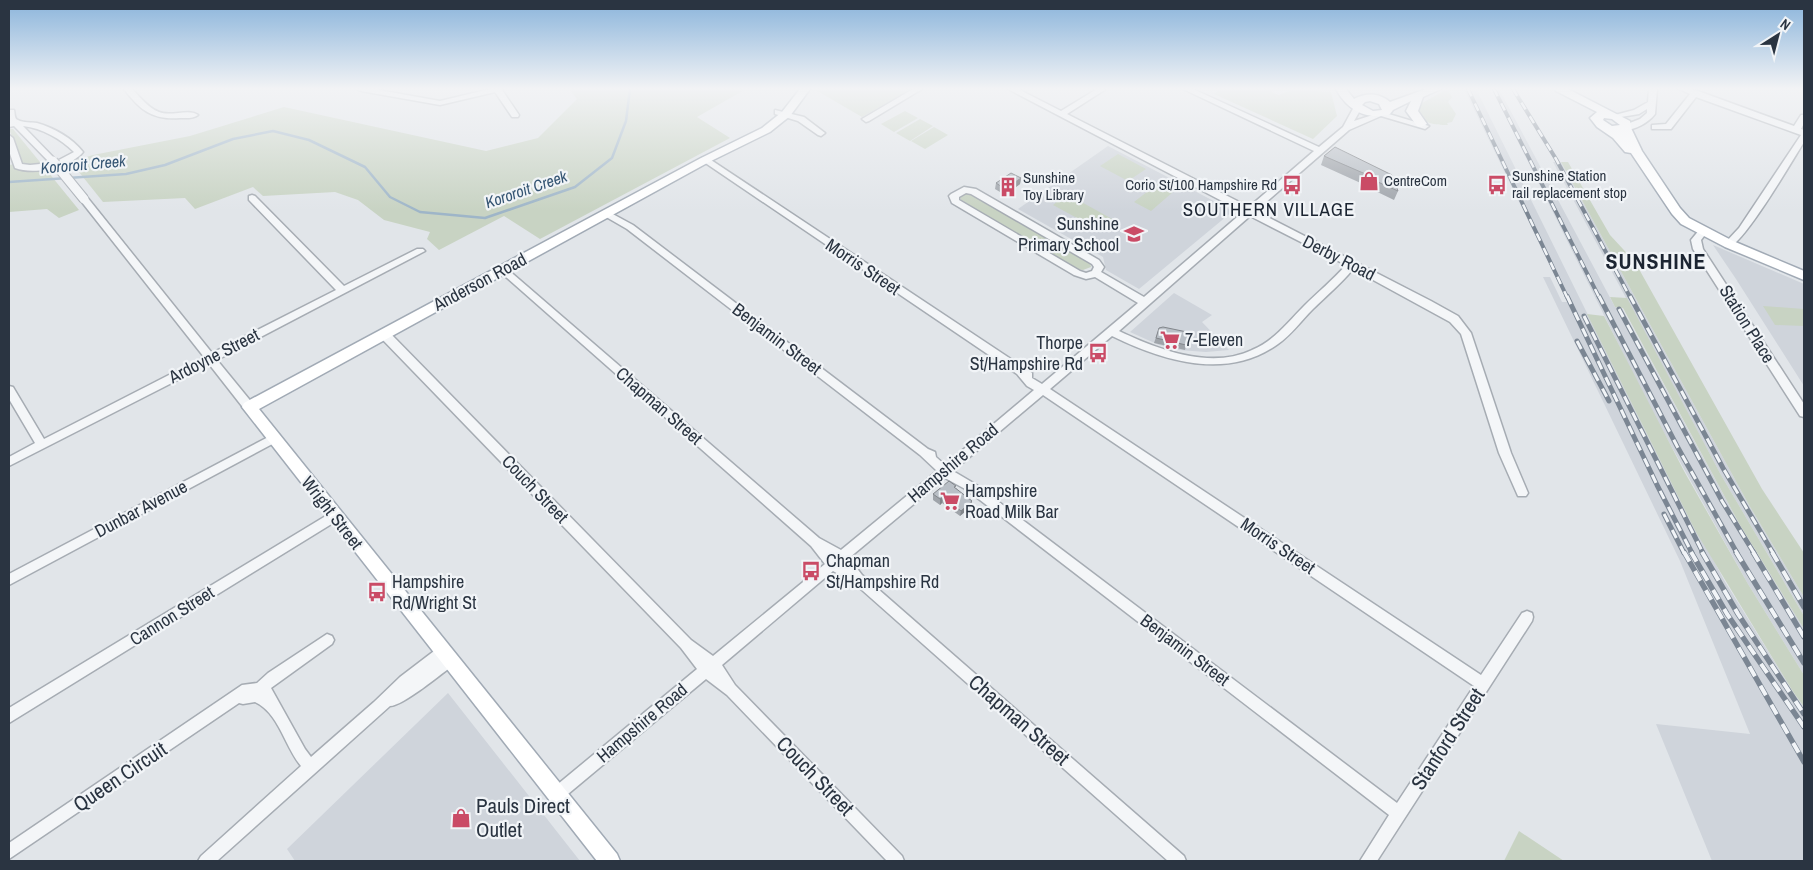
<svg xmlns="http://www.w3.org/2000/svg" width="1813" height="870" font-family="'Archivo Narrow',sans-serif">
<rect width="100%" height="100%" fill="#e1e5e9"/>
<!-- built -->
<path fill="#cfd4db" d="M1464,89h12l173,349 75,142 68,110 12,17v154h-92l-56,-137 94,10 -70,-173 -137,-284h7l12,25h6z
M1492,89h7l116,218 7,1 118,217 64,104v46l-56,-91 -99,-178z
M1108,146l125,65 -94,78 -33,-19 -3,-13 -85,-48z
M1553,162h8l188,343 55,92v19l-83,-141z
M1713,245l91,39v102l-68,-107z
M1174,293l38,22 -10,7 27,28 -23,2 -27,-2 -20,-5 -29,-13z
M448,693l132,168h-285l-8,-12z"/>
<!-- green -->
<path fill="#c8d3c3" d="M569,89h177l-49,28 33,21 -190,101 -36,-23 -65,34 -12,-11 3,-7 -46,-12 -26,-20 -23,-8 -72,4 -10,-9 -58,22 -10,-11 -82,4 -32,-40 22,-7 97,-19 94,-29 202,44 52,-13 39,-39z
M814,89h97l-49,28z
M1221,89h50l2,4 6,2c15,-8 35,-3 52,-3l6,24 -24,23 -99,-45z
M1447,89l5,8 -4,5 8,12 -4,8 -5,1 1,2c-13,0 -25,-1 -32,-14l1,-5z
M905,111l13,7 -24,14 -13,-8z
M920,119l13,7 -23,15 -14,-8z
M934,127l14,8 -23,14 -14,-8z
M9,129h4l66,81 -20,8 -12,-9 -38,3v-47l13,-2z
M1118,154l28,15 -18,12 -28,-15z
M1561,162h7l42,73 25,27 127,227 42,64v44l-55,-92z
M1157,184l16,8 -22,19 -17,-9z
M969,192l121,70 1,5 -8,3 -6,-1 -116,-69 -1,-5z
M1067,194l47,26 -13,11 -48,-26z
M1610,297l17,1 94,177 83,141v13l-64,-104 -117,-217 -8,-1z
M1763,306l41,3v17l-29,-1z
M1587,314l17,2 80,155 64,113 56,91v32l-12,-17 -96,-158z
M1519,831l45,30h-60z"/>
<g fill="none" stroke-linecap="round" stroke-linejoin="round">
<!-- stream -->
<path stroke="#9eb5c8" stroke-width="2.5" d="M9,182l117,-8 39,-9 68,-26 40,-8 36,9 56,27 25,30 30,15 65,6 90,-31 37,-29 14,-37 4,-32"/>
<defs>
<path id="minor" d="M124,89h8c8,8 16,19 27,23 12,5 30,-4 39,3 -5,4 -12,3 -18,3 -28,2 -40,-8 -56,-29z
M357,89h16l67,12 50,-12h13l-1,1 17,25 -1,2h-6l-17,-25 -55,13 -79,-14z
M913,89h9l-53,32 -3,1 -4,-3z
M1008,89h10l43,22 36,-22h9l-39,25 182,93 65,-56 -131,-62h10l126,58 24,-20 12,-22h3l4,2 -8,14 28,-9 47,14 -4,3 -44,-13 -32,14 -93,81 175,90 27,15 13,17 40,120 17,40 -2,3h-8l-19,-43 -38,-119 -11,-12 -97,-53c-12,15 -27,27 -40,40 -12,12 -22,26 -35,35 -51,37 -115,17 -166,-8l-62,53 431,286 41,-62 5,-2 5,2 1,4 -1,4 -155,240h-17l29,-46 -422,-325 -22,-12 -96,80 13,17 322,281 2,5h-18l-314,-278 -21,-12 -111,94 13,20 167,171 2,5h-17l-160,-166 -21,-16 -144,120 -5,2 -5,-2 -2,-5 2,-5 145,-120 -16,-21 -301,-311 -1,-3 1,-3h8l303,309 22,16 112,-92 -14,-18 -313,-276 2,-2h6l313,270 22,12 96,-79 -17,-16 -293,-226 -26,-15 5,-3 3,1 24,13 295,224 7,3 1,5 9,8 89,-75 -7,-4 -10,-12 -316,-214 1,-2h6l324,215v5l10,6 96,-81 -43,-26 -9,2 -12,-4 -122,-72 -3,-7 2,-2 13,-7 12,2 123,71 5,7 -3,5 43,25 99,-85zM966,193l5,1 121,70 2,3 -2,4 -6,2 -6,-2 -121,-71v-3zM1250,216l96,49c-13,15 -28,27 -42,41 -16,16 -30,35 -52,44 -42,20 -95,-1 -133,-19zM1043,395l431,291 -77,117 -422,-319 -22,-13z
M1649,89h8l-2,25c-7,9 -21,17 -33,16v-4l18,-7 7,-6v-4l-8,5 -24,4 -4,-2 23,-6 14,-8z
M1679,89h11l8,2 96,35 7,-11h3v8l-3,6 3,1v12c-12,19 -59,100 -75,105l-5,-3 15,-16 62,-93 -105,-38 -25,32h-19v-4l14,-1 24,-30z
M9,110h5c1,3 0,9 4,10 5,3 14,2 19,3 17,5 35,15 46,29 -13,16 -49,23 -68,16l-6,-17v-16l4,3 9,26 8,1 20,-2 -36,-37 -5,1 1,-5zM23,126c19,2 38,13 51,26l-17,9z
M775,110l29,7 21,16 -4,3 -3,-1 -20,-14 -23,-7z
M252,195l3,1 89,90 73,-37h6l2,2 -208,109 36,44 1,3 -1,3h-8l-36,-46 -200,102v-9l26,-14 -26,-44v-13l4,1 31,52 160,-82 -123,-156v-4h6l125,156 124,-63 -87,-90v-4z
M1703,228l5,3 -7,9 2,9 101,155v13l-4,-1 -107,-167 -2,-9 9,-11z
M274,434l4,1 2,3 -2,3 -269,144v-11z
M334,511l4,1 2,4 -2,4 -329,203v-15z
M327,634l5,2 2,4 -2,4 -61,44 34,61 6,8 63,-55 26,-25 38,-29 5,-2 5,2 1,6 6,2 2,4 -2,4c-13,9 -52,42 -65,42l-173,155h-19l3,-5 100,-90c-16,-19 -22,-53 -46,-64l-12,2 -4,-1 -230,156v-16l233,-158 15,-2 11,-10z"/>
<path id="major" d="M800,89h10l-20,27 -20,16 -61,30 -450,247 358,445 3,7h-23l-355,-454 2,-4 457,-245 61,-30 20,-16z
M1336,89h10l8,10c12,-7 26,-6 36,3l36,-13h15l-18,8 -5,14 9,13 -6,3 -4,-1 -11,-15 5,-10 -18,9 -3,4c-23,7 -43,-4 -54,-25zM1370,101l9,3 3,6 -9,1 -11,-6 3,-3z
M1555,89h13l62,32 1,7 11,23 38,57 9,10 44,23 71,30v9l-79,-33 -44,-23 -9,-10 -41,-61 -6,-1 -12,-14 -16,-11 -7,-9 7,-6 -41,-21zM1604,118l8,1 8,6 -8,1 -9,-6z"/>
</defs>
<!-- minor casing -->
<use href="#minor" stroke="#a6acb3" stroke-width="3"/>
<!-- major casing -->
<use href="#major" stroke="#a1aab5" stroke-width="3"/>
<!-- minor -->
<use href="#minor" fill="#f4f6f8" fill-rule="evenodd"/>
<!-- major -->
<use href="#major" fill="#fff" fill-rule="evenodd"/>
<defs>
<path id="rail-far2" d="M1468,89l99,208
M1494,89l105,208
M1513,89l43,70 74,138"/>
<path id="rail-far1" d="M1567,296l90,189 35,68
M1599,296l78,150 60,107
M1630,296l93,172 50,85
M1619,309l103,192 32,52
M1584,316l119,237
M1577,341l32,60
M1664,514l20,39"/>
<path id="rail" d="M1684,552l120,210
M1691,552l36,62 77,113
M1702,552l36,62 66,100
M1736,552l68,111
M1753,552l51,85
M1772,552l32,55"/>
</defs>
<!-- rail-far2 casing -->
<use href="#rail-far2" stroke="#7b8693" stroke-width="4"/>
<!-- rail-far1 casing -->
<use href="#rail-far1" stroke="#7b8693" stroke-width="5"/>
<!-- rail casing -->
<use href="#rail" stroke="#7b8693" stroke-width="5.5"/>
<!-- rail-far2 -->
<use href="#rail-far2" stroke="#f1f4f7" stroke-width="2.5" stroke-dasharray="8" stroke-linecap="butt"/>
<!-- rail-far1 -->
<use href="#rail-far1" stroke="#f1f4f7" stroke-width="3" stroke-dasharray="9" stroke-linecap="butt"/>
<!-- rail -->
<use href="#rail" stroke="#f1f4f7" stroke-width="4" stroke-dasharray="11" stroke-linecap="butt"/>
<defs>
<path id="minor-bridge" d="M53,161l31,38"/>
</defs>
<!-- minor-bridge casing -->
<use href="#minor-bridge" stroke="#a6acb3" stroke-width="11" stroke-linecap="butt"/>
<!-- minor-bridge -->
<use href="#minor-bridge" stroke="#f4f6f8" stroke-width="9"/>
</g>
<!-- wall -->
<path fill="#9fa4aa" d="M1335,147l63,44 -4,9 -29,-14v-1l-44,-20 3,-9z
M1021,178l-1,6 -15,11 -10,-6 1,-6z
M1159,328l29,8 -3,14 -31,-7z
M956,488l16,18 -12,10 -18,-13 -2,2 -7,-5v-6z"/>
<!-- shaded-wall -->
<path fill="#82868b" d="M1021,178l-1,6 -15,11v-6z
M943,497l-1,6 -2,2v-6z
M972,501v5l-12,10 1,-5z"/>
<!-- building -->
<path fill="#b9bfc6" stroke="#82868b" d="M1335,147l57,28 6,16 -29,-13 1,-2 -46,-20z
M1011,173l10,5 -16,11 -9,-6z
M1163,327l24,5 -1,4h2l-2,9 -30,-7 3,-10z
M949,481l7,5 -2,1 18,14 -11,10 -18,-14 -3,2 -7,-5z"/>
<!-- sky -->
<linearGradient id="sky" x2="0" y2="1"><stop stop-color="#8ab4db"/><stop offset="0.42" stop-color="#f2f3f5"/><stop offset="1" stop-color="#f2f3f5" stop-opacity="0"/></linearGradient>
<rect width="1813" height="211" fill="url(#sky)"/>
<!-- icons -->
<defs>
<symbol id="shop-bare" viewBox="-9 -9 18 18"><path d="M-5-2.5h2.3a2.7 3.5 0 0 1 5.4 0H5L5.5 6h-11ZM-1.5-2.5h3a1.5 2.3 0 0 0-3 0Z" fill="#ca4b66" stroke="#f1f4f7" stroke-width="2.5" paint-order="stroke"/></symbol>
<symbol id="bus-bare" viewBox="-9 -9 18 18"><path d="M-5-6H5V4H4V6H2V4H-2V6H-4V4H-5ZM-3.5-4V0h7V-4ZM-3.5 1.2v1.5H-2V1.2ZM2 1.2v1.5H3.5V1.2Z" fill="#ca4b66" stroke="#f1f4f7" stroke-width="2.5" paint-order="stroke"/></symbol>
<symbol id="building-bare" viewBox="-9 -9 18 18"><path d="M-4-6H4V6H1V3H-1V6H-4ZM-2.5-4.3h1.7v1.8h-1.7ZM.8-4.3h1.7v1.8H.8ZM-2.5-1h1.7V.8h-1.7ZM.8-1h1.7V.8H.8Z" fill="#ca4b66" stroke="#f1f4f7" stroke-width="2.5" paint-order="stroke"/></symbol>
<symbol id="school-bare" viewBox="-9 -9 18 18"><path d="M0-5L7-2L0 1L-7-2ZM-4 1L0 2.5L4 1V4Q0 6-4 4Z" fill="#ca4b66" stroke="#f1f4f7" stroke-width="2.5" paint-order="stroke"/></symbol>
<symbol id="supermarket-bare" viewBox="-9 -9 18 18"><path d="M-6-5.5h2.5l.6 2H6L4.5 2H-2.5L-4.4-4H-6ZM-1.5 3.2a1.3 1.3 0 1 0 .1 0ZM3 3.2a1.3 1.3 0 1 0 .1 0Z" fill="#ca4b66" stroke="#f1f4f7" stroke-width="2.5" paint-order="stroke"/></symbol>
</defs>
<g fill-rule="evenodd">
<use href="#shop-bare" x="1355" y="167" width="28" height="28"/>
<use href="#bus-bare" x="1278" y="171" width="28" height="28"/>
<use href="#bus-bare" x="1483" y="171" width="28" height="28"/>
<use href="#building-bare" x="994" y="173" width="28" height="28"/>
<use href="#school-bare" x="1120" y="220" width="28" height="28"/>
<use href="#supermarket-bare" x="1156" y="326" width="28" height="28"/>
<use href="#bus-bare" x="1084" y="339" width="28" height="28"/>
<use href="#supermarket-bare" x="936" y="487" width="28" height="28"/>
<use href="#bus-bare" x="797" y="557" width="28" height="28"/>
<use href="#bus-bare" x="363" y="578" width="28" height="28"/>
<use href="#shop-bare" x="447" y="804" width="28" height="28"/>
</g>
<g text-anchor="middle" stroke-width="4.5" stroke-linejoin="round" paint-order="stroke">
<!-- far-poi labels -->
<g font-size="15" fill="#2a3441" stroke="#f1f4f7" text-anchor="start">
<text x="1512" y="181">Sunshine Station<tspan x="1512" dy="17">rail replacement stop</tspan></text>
<text x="1023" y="183">Sunshine<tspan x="1023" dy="17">Toy Library</tspan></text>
<text x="1384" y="186">CentreCom</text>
<text x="1277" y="190" text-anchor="end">Corio St/100 Hampshire Rd</text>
</g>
<!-- far-water labels -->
<g font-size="16" font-style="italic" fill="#355573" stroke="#f1f4f7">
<text transform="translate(83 164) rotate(-5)" y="6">Kororoit Creek</text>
<text transform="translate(526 189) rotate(-19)" y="6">Kororoit Creek</text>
</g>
<!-- poi labels -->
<g font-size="18" fill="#2a3441" stroke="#f1f4f7" text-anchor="start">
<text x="1119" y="230" text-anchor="end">Sunshine<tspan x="1119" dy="21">Primary School</tspan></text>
<text x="1185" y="346">7-Eleven</text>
<text x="1083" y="349" text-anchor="end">Thorpe<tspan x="1083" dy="21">St/Hampshire Rd</tspan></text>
<text x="965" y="497">Hampshire<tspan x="965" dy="21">Road Milk Bar</tspan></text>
<text x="826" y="567">Chapman<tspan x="826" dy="21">St/Hampshire Rd</tspan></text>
<text x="392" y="588">Hampshire<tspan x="392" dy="21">Rd/Wright St</tspan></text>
</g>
<!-- street labels -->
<g font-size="18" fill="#2a3441" stroke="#f1f4f7">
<text transform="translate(1339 258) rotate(27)" y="6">Derby Road</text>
<text transform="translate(863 267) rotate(34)" y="6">Morris Street</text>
<text transform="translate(480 282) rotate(-28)" y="6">Anderson Road</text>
<text transform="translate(1747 324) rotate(58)" y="6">Station Place</text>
<text transform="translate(777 339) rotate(37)" y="6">Benjamin Street</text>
<text transform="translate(214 356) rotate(-27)" y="6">Ardoyne Street</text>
<text transform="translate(659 406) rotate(41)" y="6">Chapman Street</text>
<text transform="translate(953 463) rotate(-40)" y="6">Hampshire Road</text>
<text transform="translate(535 489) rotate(46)" y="6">Couch Street</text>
<text transform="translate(141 509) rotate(-28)" y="6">Dunbar Avenue</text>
<text transform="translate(332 513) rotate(52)" y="6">Wright Street</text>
<text transform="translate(1278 546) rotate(34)" y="6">Morris Street</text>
<text transform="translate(172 616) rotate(-32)" y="6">Cannon Street</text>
<text transform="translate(1185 650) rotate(37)" y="6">Benjamin Street</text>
<text transform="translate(642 723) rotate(-40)" y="6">Hampshire Road</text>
</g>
<!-- neighbourhood labels -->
<g font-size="19" letter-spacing="1" fill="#1c2532" stroke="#f1f4f7">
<text x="1269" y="216">SOUTHERN VILLAGE</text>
</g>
<!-- near-street labels -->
<g font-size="21" fill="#2a3441" stroke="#f1f4f7">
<text transform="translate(1019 720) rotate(41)" y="7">Chapman Street</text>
<text transform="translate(1448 739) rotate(-57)" y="7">Stanford Street</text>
<text transform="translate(815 776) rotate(46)" y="7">Couch Street</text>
<text transform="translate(120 777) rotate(-34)" y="7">Queen Circuit</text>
</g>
<!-- near-poi labels -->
<g font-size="21" fill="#2a3441" stroke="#f1f4f7" text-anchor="start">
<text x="476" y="813">Pauls Direct<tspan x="476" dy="24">Outlet</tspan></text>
</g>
<!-- district labels -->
<g font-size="22" font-weight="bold" letter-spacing="1" fill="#1c2532" stroke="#f1f4f7">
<text x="1656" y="269">SUNSHINE</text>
</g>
</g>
<!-- border -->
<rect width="1813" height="870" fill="none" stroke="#2a3441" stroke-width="20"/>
<!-- north arrow -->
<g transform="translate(1778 35) rotate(36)" stroke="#f1f4f7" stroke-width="4" paint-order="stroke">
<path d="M0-4L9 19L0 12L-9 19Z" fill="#2a3441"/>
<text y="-8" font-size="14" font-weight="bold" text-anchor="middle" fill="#2a3441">N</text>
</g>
</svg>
